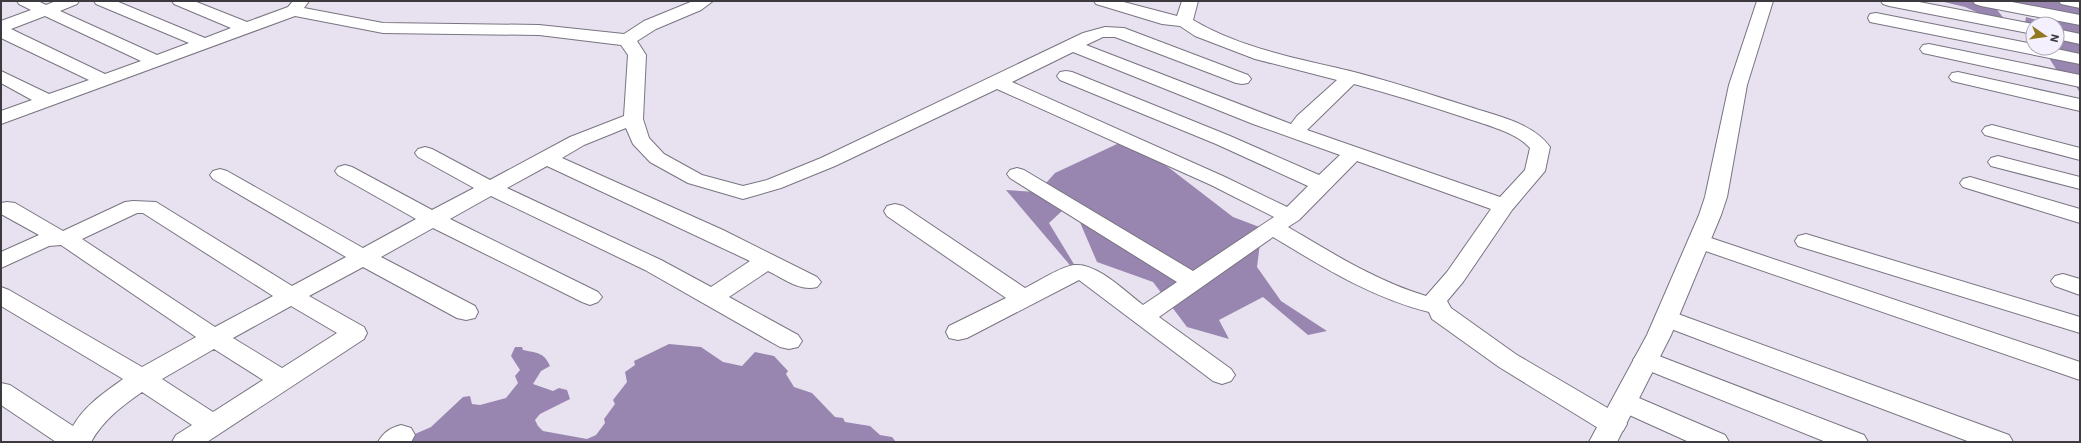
<svg xmlns="http://www.w3.org/2000/svg" width="2081" height="443" font-family="'IBM Plex Sans',sans-serif">
<rect width="100%" height="100%" fill="#e8e2f0"/>
<!-- water -->
<path fill="#9886b0" d="M1940,1h58l-4,5 12,15 -5,2 -36,-16z
M2006,1h74v92l-4,-7 -22,-14 2,-3 -7,-11 1,-1 -9,-9h16v-24h-24v20l-7,-9 1,-1 -7,-5 5,-6 1,-6 11,3 32,2 -24,-14z
M1117,144l25,3 91,70 29,11 -5,39 24,34 46,30 -19,4 -45,-38 -44,23 10,19 -42,-12 -34,-45 -56,-20 -21,-49 -14,-2 -13,12 37,61 -80,-94 32,2 17,-19z
M669,344l32,3 22,15 19,4 13,-14 19,4 14,15 -2,3 8,13 18,6 23,24 8,1 2,4 25,4 10,9 12,2 4,5h-492l4,-5 23,-10 32,-30 7,-1 2,8 8,1 26,-7 12,-15 -3,-7 5,-6 -9,-14 4,-9h7l1,3c14,3 21,2 27,16l-9,5 -8,13 20,7 6,-3 8,2 3,9 -30,15 -5,6 3,6 5,5 44,8 9,-4 9,-12 -1,-4 11,-15 -2,-4 14,-18 -2,-10 10,-7 -1,-4z"/>
<g fill="none" stroke-linecap="round" stroke-linejoin="round">
<defs>
<path id="minor" d="M17,1h21l8,4 10,-4h23l-2,3 -17,7 97,44 32,-12 -93,-39 -2,-3h22l89,37 26,-10 -57,-24 -2,-3h22l53,21 41,-15 5,-6h16l-5,7 79,15 156,2 85,9 20,-13 49,-20h20l-12,9 -45,19 -19,12 9,14 -3,64 6,19 15,16 38,21 41,11 24,-6 54,-22 262,-125 22,-6 19,1 124,47 3,4 -3,4 -6,1 -6,-1 -121,-46h-12l-17,8 205,79 6,-8 40,-36 -82,-21 -60,-23 -15,-10 -18,-2 -66,-20 -2,-3h26l57,15 5,-15h16l-5,19c49,29 107,39 161,52 39,10 78,23 116,35 27,9 63,16 80,40l-5,24 -33,39 -49,72 -16,19 4,7 66,47 106,62 4,7 -4,7 -10,3 -10,-3 -104,-64 -67,-48 -3,-7c-57,-14 -106,-45 -156,-75l-114,80 72,52 4,6 -4,6 -9,3 -9,-3 -134,-101 -112,58 -9,2 -9,-2 -3,-6 3,-6 57,-28 -119,-82 -3,-5 3,-5 8,-2 8,2 122,82c13,-6 36,-22 50,-23 22,-2 51,27 68,40l34,-23 -167,-104 -3,-4 3,-4 7,-2 7,2 169,101 81,-54 -63,-32 -214,-96 -162,77 -54,22 -38,11 -55,-16 -38,-21 -17,-18 -7,-16 -42,17 -22,13 161,72 94,47 4,5 -4,5c-17,5 -34,-9 -49,-16l-39,26 69,38 4,6 -4,6 -9,2 -9,-2 -135,-77 -154,-74 -41,23 148,73 4,5 -4,5 -8,3 -8,-3 -149,-74 -52,29 94,49 3,6 -3,6 -9,2 -9,-2 -94,-51 -54,29 55,31 3,6 -3,6 -157,103h-35l4,-7 16,-10 -50,-33c-20,14 -39,28 -51,50h-35l-55,-37v-22l9,2 63,41c12,-21 31,-33 50,-47l-122,-73v-19l8,3 133,77 54,-30 -135,-92 -12,1 -48,22v-16l38,-17 -38,-21v-11l6,-1 8,1 48,28 62,-29 8,-1 23,1 136,84 54,-29 -133,-78 -3,-4 3,-4 7,-2 7,2 136,77 53,-29 -78,-44 -3,-4 3,-4 7,-2 7,2 80,43 42,-22 -56,-31 -3,-4 3,-4 7,-2 7,2 58,31 80,-43 54,-21 4,-61 -7,-10 -82,-10 -156,-2 -88,-17 -294,108v-13l31,-11 -31,-17v-12l48,23 40,-14 -88,-42v-17l30,-11 -12,-6zM45,16l96,45 -36,13 -94,-45zM1073,52l180,72 87,31 -21,20 -89,-39 -158,-64 -6,-1 -6,1 -3,4 3,4 156,64 92,42 -21,21 -62,-30 -213,-95zM1354,84c37,10 73,21 109,33 20,7 53,15 67,31l-5,22 -25,27 -193,-67zM1357,161l134,48 -44,63 -21,24c-50,-15 -94,-43 -138,-69l11,-7zM547,166l203,95 -39,26 -50,-27 -154,-72zM137,213h6l130,83 -58,31 -133,-88zM291,306l46,27 -55,35 -49,-30zM214,349l49,31 -50,32 -51,-33z
M1881,1h33l119,23v10l-144,-28 -6,-2z
M1973,1h34l73,14v10l-99,-19 -6,-2z
M2059,1h21v7l-19,-4z
M1876,13l157,31v4h19l28,6v10l-210,-42 -2,-4 2,-4z
M2057,29l23,5v10l-23,-5z
M1929,44l151,31v12l-157,-34 -3,-4 3,-4z
M1958,72l122,27v12l-128,-30 -3,-4 3,-4z
M1992,125l88,23v12l-95,-25 -3,-4 3,-4z
M1998,156l82,21v12l-89,-23 -3,-4 3,-4z
M1970,177l110,32v14l-117,-36 -3,-4 3,-4z
M1699,234l381,128v18l-389,-134 -3,-5 3,-5z
M1806,234l274,83v16l-282,-87 -3,-5 3,-5z
M2063,274l17,5v16l-25,-9 -4,-5 4,-5z
M1667,310l342,125 4,7h-43l-312,-118 -3,-6 3,-6z
M1646,351l218,84 4,7h-42l-189,-76 -4,-6 4,-6z
M1625,392l100,43 4,7h-40l-73,-33 -4,-7 4,-7z
M401,425l10,3 4,7 -4,7h-33c6,-10 12,-14 23,-17z"/>
<path id="tertiary" d="M1757,1h16l-26,84 -20,112 -6,18 -50,120 -54,107h-28l58,-107 52,-120 6,-18 24,-112z"/>
</defs>
<!-- minor casing -->
<use href="#minor" stroke="#797481" stroke-width="2"/>
<!-- tertiary casing -->
<use href="#tertiary" stroke="#797481" stroke-width="2"/>
<!-- minor -->
<use href="#minor" fill="#fff" fill-rule="evenodd"/>
<!-- tertiary -->
<use href="#tertiary" fill="#fff" fill-rule="evenodd"/>
</g>
<!-- border -->
<rect width="2081" height="443" fill="none" stroke="#3c3a3f" stroke-width="4"/>
<!-- north arrow -->
<g transform="translate(2045 36) rotate(103)"><circle r="19" fill="#f5f0fe" stroke="#aba7b2"/>
<path d="M0-3L7 15L0 10L-7 15Z" fill="#8f781e"/>
<text y="-6" font-size="11" font-weight="bold" text-anchor="middle" fill="#3c3a3f">N</text>
</g>
</svg>
